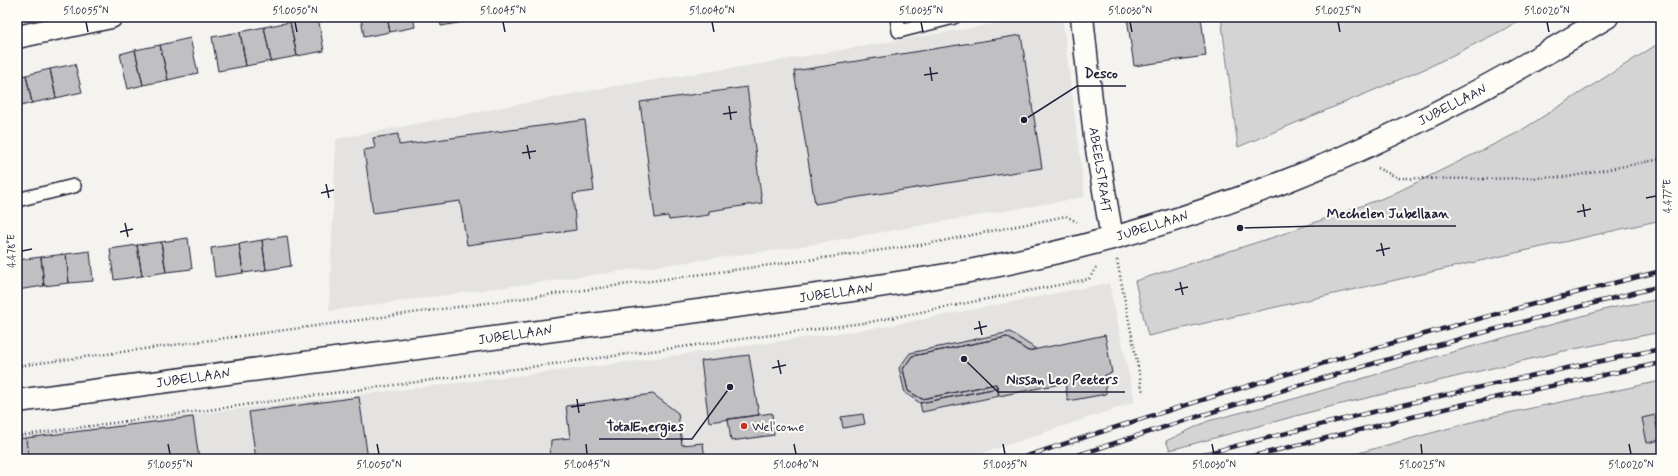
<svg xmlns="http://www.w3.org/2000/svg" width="1678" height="476" font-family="Mynerve,sans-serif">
<rect width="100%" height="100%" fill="#f4f3ef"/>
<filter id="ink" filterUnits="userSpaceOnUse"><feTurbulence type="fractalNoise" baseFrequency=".025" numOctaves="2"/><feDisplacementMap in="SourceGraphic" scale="8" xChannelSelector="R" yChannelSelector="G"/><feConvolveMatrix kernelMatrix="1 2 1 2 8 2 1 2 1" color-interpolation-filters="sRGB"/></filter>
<g filter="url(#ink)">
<!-- built -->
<path fill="#e4e3e2" d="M1034,17h28l23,180 -288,50 -468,64 7,-172 279,-53 150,-23z
M1109,283l26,119 -169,57h-949v-23l581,-70 285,-39z"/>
<!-- green -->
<path fill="#d5d4d5" stroke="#7c7b88" d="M1221,17h304l-24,14 -74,37 -189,79z
M1661,42v178l-513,116 -13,-55 142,-45 112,-40 128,-63z
M1661,299v33l-97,19 -235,56 -159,43 -4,-9 42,-20 89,-23 141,-42 173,-48z
M1661,381v78h-325l158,-43z"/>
<!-- building -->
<path fill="#c0bfc2" stroke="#22223b" d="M318,17l6,34 -27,5 -7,-34z
M361,17h26l3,15 -26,5z
M387,17h26l2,10 -25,5z
M440,17h28l1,4 -28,5z
M468,17h21l-20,4z
M1127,17h74l5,39 -72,10z
M290,22l7,34 -26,5 -7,-34z
M264,27l7,34 -25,5 -6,-34z
M240,32l6,34 -28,5 -6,-34z
M1021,35l21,133 -227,36 -21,-133z
M190,38l8,35 -30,7 -8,-35z
M160,45l8,35 -25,5 -8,-35z
M135,50l8,35 -15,4 -8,-35z
M75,64l7,28 -26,6 -6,-29z
M50,69l6,29 -24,5 -6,-28z
M26,75l6,28 -15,4v-30z
M747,87l15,116 -53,8v4l-40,5 -1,-4 -13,2 -15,-116z
M585,120l9,71 -21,3 3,36 -109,15 -7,-44 -87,12 -9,-63 11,-2 -2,-10 25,-4 1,11z
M287,236l4,30 -25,4 -4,-30z
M188,238l4,31 -26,3 -5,-30z
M262,240l4,30 -23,3 -4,-29z
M161,242l5,30 -24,4 -5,-31z
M239,244l4,29 -28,4 -4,-29z
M137,245l5,31 -28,4 -4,-31z
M90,251l3,30 -24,2 -3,-29z
M66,254l3,29 -25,3 -3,-29z
M41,257l3,29 -27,4v-30z
M1010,332l26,17 -8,2 -21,-14 -95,19 -9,13 5,22 14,8 74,-15 2,4 -78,15 -15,-10 -6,-25 11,-15z
M1105,335l7,38 -7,2 1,19 -38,7 -3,-18 -66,13 -3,-12 -74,15 -14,-8 -5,-22 9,-13 95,-19 21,14z
M749,355l10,60 -50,7 -8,-61z
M998,388l1,8 -77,16 -2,-9z
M653,394l25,19 4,32 21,-2 2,16h-155l1,-19 19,-2 -4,-32z
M359,397l9,62h-112l-7,-47z
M772,413l2,22 -43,6 -3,-22z
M863,414l2,10 -22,4 -2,-11z
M1655,415l2,14 4,2v9l-14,3 -5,-25z
M193,417l6,42h-170l-3,-21z
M26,438l3,21h-12v-20z"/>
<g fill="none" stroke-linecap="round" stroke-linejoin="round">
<defs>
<path id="lane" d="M897,17l2,14 55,-14
M17,200l57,-14"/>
<path id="street" d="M1082,17l13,120 17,101
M17,37l94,-20"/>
<path id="secondary" d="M17,401l809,-107c51,-8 103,-15 153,-25 105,-20 208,-50 307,-88 112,-44 218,-102 321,-164"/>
</defs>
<!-- lane casing -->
<use href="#lane" stroke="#22223b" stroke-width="16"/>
<!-- street casing -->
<use href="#street" stroke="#22223b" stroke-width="25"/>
<!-- secondary casing -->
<use href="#secondary" stroke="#22223b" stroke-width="25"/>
<!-- path -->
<path stroke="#22223b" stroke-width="2.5" stroke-dasharray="1 3" stroke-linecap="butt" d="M1377,168l22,10 84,1 85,-2 93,-18
M1117,260l26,133
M17,366l910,-122 139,-28 11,6
M17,436l294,-40 559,-74 219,-43 7,-11"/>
<!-- lane -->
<use href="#lane" stroke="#fdfcf7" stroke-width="13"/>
<!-- street -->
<use href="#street" stroke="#fdfcf7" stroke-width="22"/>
<!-- secondary -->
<use href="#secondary" stroke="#fdfcf7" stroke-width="22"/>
<defs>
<path id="rail" d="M1018,459c212,-70 426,-134 643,-188
M1066,459c196,-65 394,-123 595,-173
M1185,459c158,-41 316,-79 476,-110
M1241,459l224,-55 196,-41"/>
</defs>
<!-- rail casing -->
<use href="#rail" stroke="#22223b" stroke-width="4.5"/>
<!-- rail -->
<use href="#rail" stroke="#fdfcf7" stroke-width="3" stroke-dasharray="9" stroke-linecap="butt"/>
</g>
</g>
<!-- ticks -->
<path fill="none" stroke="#22223b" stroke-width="1.5" d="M86,22l2,10M295,22l2,10M503,22l2,10M712,22l2,10M921,22l2,10M1130,22l2,10M1338,22l2,10M1547,22l2,10M930,67l2,14M924,75l14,-2M729,106l2,14M723,114l14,-2M527,145l3,14M522,153l14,-2M326,184l3,14M321,193l13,-3M1646,198l10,-2M1583,204l2,13M1577,212l14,-3M125,223l3,14M120,232l13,-3M1381,243l3,13M22,251l10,-2M1376,251l14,-3M1180,282l3,13M1175,290l13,-3M979,321l3,14M974,329l13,-3M778,360l3,14M772,368l14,-3M577,399l2,14M571,407l14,-2M168,444l2,10M377,444l2,10M586,444l1,10M794,444l2,10M1003,444l2,10M1212,444l2,10M1421,444l1,10M1629,444l2,10"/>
<!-- markers -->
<circle fill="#c8321e" stroke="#fdfcf7" stroke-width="1.5" cx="744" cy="426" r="4"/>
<g text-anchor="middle" stroke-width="4" stroke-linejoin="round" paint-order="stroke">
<!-- street labels -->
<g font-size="13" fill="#22223b" stroke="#fdfcf7">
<text transform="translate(1452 104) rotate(-27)" y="5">JUBELLAAN</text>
<text transform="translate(1101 170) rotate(81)" y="5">ABEELSTRAAT</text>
<text transform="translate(1152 225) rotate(-17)" y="5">JUBELLAAN</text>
<text transform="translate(836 292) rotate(-8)" y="5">JUBELLAAN</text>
<text transform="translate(515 334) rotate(-8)" y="5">JUBELLAAN</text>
<text transform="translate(193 377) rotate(-8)" y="5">JUBELLAAN</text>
</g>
<!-- poi labels -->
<g font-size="13" fill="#22223b" stroke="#fdfcf7" text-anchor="start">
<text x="752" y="431">Wel'come</text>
</g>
</g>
<!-- callouts -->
<path fill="none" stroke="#22223b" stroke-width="1.5" d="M1024 120L1077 86H1126M1240 228L1319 226H1456M964 359L998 392H1125M730 387L692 439H599"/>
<g fill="#22223b" stroke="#fdfcf7" stroke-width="1.5">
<circle cx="1024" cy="120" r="4"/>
<circle cx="1240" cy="228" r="4"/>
<circle cx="964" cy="359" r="4"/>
<circle cx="730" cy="387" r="4"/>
</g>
<g font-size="14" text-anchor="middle" font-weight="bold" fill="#22223b" stroke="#fdfcf7" stroke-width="4" stroke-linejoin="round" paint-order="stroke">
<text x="1101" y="78">Desco</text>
<text x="1388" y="218">Mechelen Jubellaan</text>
<text x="1062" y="384">Nissan Leo Peeters</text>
<text x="645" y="431">TotalEnergies</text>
</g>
<!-- margin -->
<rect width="1678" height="476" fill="none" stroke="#fdfcf7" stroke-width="44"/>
<rect x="22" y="22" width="1634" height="432" fill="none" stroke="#22223b" stroke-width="1.5"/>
<g font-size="10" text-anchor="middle" fill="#22223b">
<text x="86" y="14">51.0055°N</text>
<text x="295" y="14">51.0050°N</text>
<text x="503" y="14">51.0045°N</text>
<text x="712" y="14">51.0040°N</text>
<text x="921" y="14">51.0035°N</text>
<text x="1130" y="14">51.0030°N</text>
<text x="1338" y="14">51.0025°N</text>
<text x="1547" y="14">51.0020°N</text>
<text transform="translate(1667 196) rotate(-90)" y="4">4.477°E</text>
<text transform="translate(11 251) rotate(-90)" y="4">4.478°E</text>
<text x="170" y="468">51.0055°N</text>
<text x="379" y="468">51.0050°N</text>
<text x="587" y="468">51.0045°N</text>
<text x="796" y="468">51.0040°N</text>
<text x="1005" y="468">51.0035°N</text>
<text x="1214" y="468">51.0030°N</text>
<text x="1422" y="468">51.0025°N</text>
<text x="1631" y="468">51.0020°N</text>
</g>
</svg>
